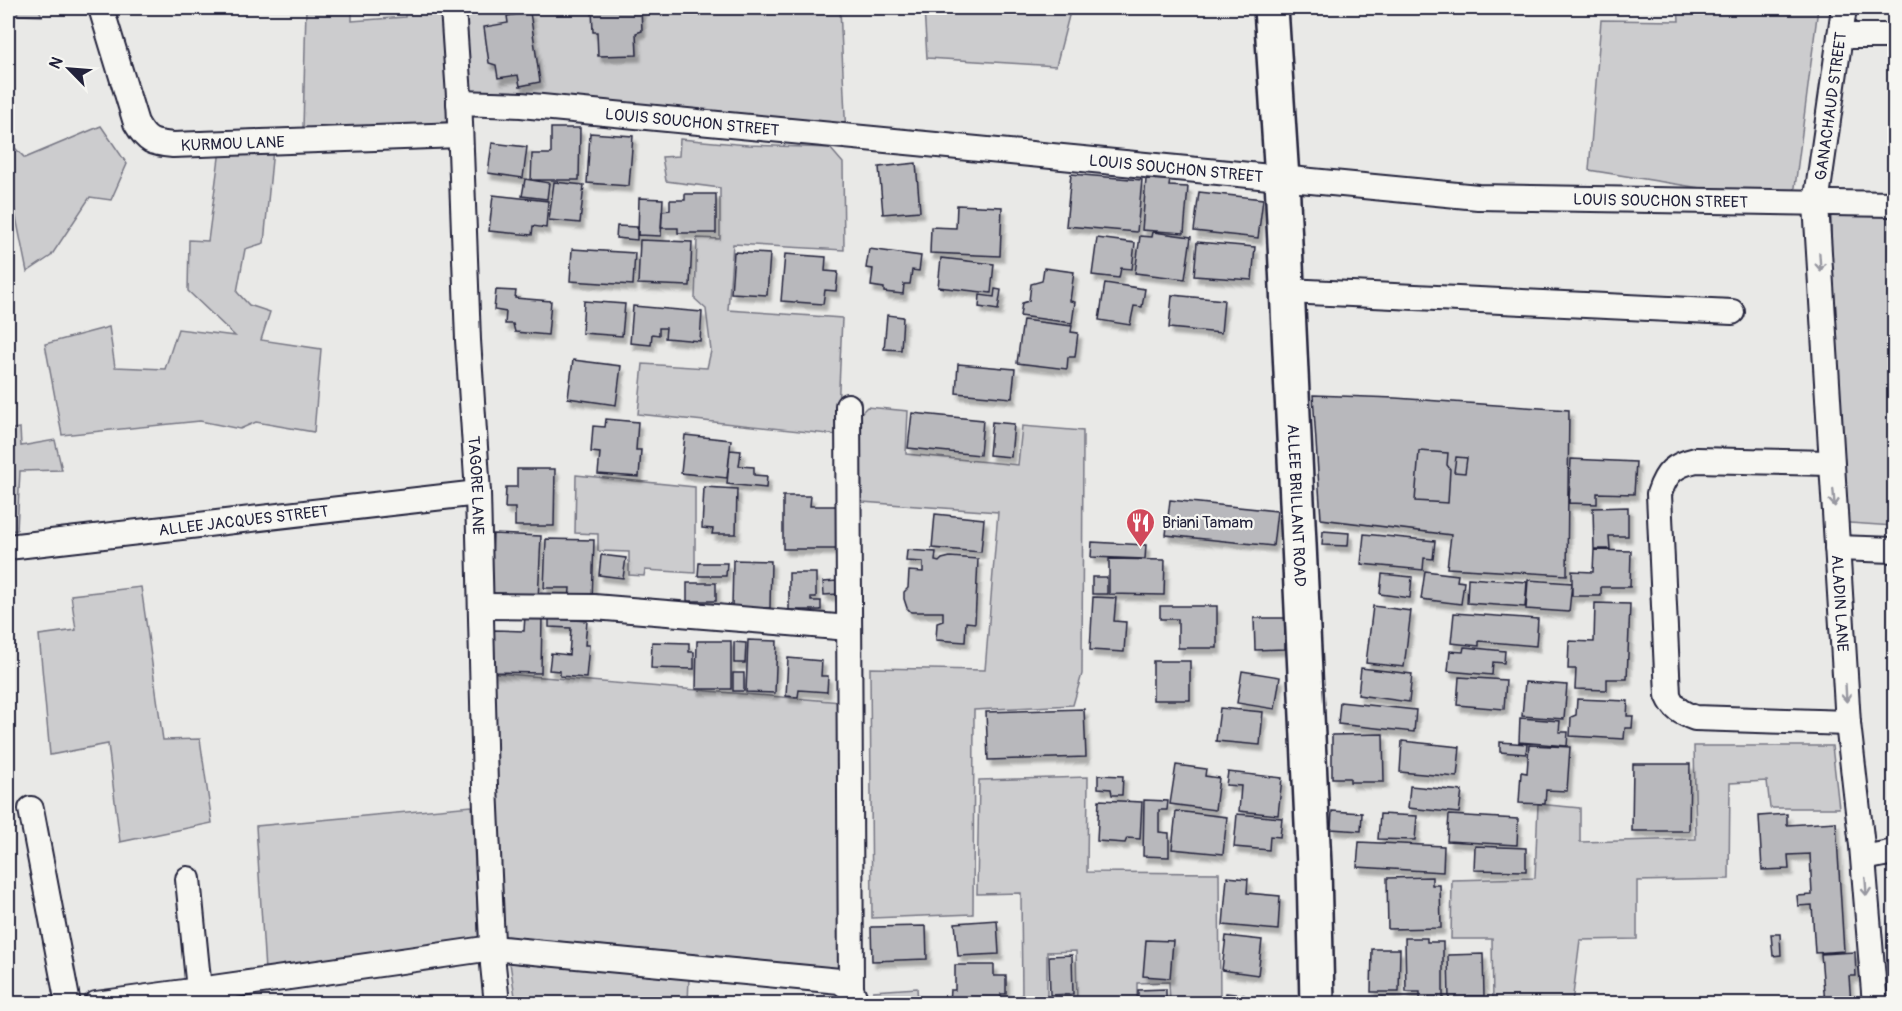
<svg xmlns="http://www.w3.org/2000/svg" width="1902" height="1011" font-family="Pangolin,sans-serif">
<defs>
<filter id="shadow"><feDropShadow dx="3.5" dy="6" stdDeviation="1.5" flood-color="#0004"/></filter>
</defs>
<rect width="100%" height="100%" fill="#e9e9e7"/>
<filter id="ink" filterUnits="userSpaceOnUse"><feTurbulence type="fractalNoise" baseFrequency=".0167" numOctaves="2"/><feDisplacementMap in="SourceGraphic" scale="12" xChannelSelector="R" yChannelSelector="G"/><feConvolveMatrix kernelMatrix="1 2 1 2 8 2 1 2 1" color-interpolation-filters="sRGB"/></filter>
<g filter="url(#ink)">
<!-- green -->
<path fill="#ccccce" stroke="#777784" stroke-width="1.5" d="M14,8h24l4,8 -23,-1z
M306,8h46v13l53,-4v-9h40l8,114 -150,7z
M454,8h386l6,129 -386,-35z
M924,8h147l-15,58 -129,-8z
M1678,8h140l-25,195 -204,-33 12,-150 78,1z
M101,126l26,38 -16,36 -21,-3 -39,59 -24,16 -16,-80h-3v-51l17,17z
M680,139l68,6 82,3 13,15 1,87 -111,-6 -5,66 114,8 -5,117 -199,-21 5,-50 64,4 4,-17 -5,-42 -11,-10 2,-61 23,1v-51l-54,-7 -4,-24 17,-1z
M273,149l-9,94 -19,6 -8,43 12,13 21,7 -9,28 60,9 -7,83 -58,-10 -16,7 -40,-8 -138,14 -17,-91 64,-17 6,40 50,2 13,-40 57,7 -47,-45 1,-51 19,1 12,-91z
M1831,215h63v311l-59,-4z
M867,407l41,4 -2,43 112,11 4,-39 61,5 -1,243 -9,31 -99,5 -1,204 -101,4 -2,-250 115,2 13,-158 -136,-10 -2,-88z
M20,428l1,18 34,-6 7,30 -42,1 -3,59 -9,1v-101z
M576,475l119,12v86l-50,-3 -1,6 -15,-1v-23l-31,-1v-17l-23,-1z
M141,587l22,153 37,-1 12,84 -92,19 -12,-98 -58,11 -11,-120 37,-5 -5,-35z
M483,672l370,31 -6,266 -355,-34z
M1694,746h138l7,62h-69l-3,-27 -37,2 -1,96 -92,2v58l-57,1 -8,63h-79l-1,-64h-41l1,-59 83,-2 3,-74 42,4v34l116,-3z
M1088,777l-1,95 132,1 1,130h-50l-1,-21 -32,1v20h-60l-1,-52 -29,1v44h-25l-1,-103 -44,1 2,-114z
M472,806l7,137 -214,28 -9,-145z
M510,963l179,15 -1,25h-172z
M917,988l1,15h-45v-12z"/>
<!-- building -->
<path fill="#b8b8bc" stroke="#22223b" stroke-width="1.5" filter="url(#shadow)" d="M592,8h49l1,23 -6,2 1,22 -39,1 -1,-24h-4z
M530,12l10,70 -20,4 -2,-11 -20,3 -2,-13 -7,-2 -5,-36 24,-4 -1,-7z
M551,128h29l-1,52h-48l1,-26h19z
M590,133l43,3 -4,50 -42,-3z
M492,143l35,4 -4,31 -35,-5z
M916,163l4,48 -37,3 -4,-47z
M1071,174l71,6 -5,52 -71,-6z
M525,179l24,4 -2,16 -25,-3z
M1146,179l24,1 -1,6 19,1 -4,46 -42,-3z
M554,182l30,3 -4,38 -31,-3z
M1199,192l64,7 -5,39 -64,-7z
M685,194h31v39h-38v-5h-17l1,-17 8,-1v-10h15z
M493,195l55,6 -2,27 -13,-2 -1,9 -43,-4z
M639,198l24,1 -2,37 -23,-1z
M957,205l45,2 -2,49 -70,-3 1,-26 25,1z
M617,226l20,1v13l-21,-2z
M1153,232l38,5 -6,42 -50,-6 5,-37 12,1z
M1097,238l38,5 -3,26 -11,-1 -2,10 -27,-3z
M640,240l52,2 -2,44 -52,-2z
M1197,242l58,5 -3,33 -58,-4z
M572,249l63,4 -2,32 -63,-4z
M869,249l52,7 -2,15 -7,-1 -2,14h-6l-1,10 -19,-2v-4l-13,-2 2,-17 -7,-1z
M734,252l36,2 -3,41 -36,-2z
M785,254l41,3 -1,14 13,1 -2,19 -11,-1 -2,14 -42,-3z
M941,258l53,6 -3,29 -53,-6z
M1044,268l30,4 -4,29 5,1 -3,21 -52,-7 2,-13 7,-2 2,-17 11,-3z
M1105,283l40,6 -3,18 -8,-1 -4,19 -31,-5z
M995,289l6,1 -3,20 -19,-3 1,-12 14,2z
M496,290l20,1 -1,7 36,3 -3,34 -33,-3 -2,-8h-8l1,-12 -12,-2z
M1172,295l52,5 -3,33 -52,-5z
M584,301l41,3 -3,32 -40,-3z
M633,306l69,6 -2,29 -35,-3 1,-10h-7v7l-7,-1 -1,11 -21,-2z
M887,315l16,2 -2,33 -17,-1z
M1023,320l49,6 -1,6 7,1 -3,24h-7l-1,12 -50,-6z
M573,360l48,6 -5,39 -48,-7z
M958,364l57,5 -3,29 -56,-5z
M1313,395l82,3 174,12 -2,165 -120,-7 4,-33 -130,-16z
M912,413l71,7 -3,35 -72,-7z
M606,419l32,3 -2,28h5l-2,27 -41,-3 2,-21 -9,-1 2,-26 12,1z
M992,422l22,2 -3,33 -22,-2z
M685,435l46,5 -4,38 -46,-5z
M730,450l11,1 -2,15 15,1v8l13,1 -1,12 -39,-4z
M1419,451l29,2 -1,12 3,4 -2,34 -33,-2z
M1456,457l11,1 -2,15 -11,-1z
M1571,459l65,3 -2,32 -37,-1v11l-28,-1z
M517,469h38l-1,57h-39v-18h-10l1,-21h11z
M704,487l33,2 -1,45h-24l1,-5 -11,-1z
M783,496h28l-1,10h26v43h-53z
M1170,500l107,11 -4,35 -107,-11z
M1628,507v29h-19l1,13h-16l-1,-41z
M935,514l49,5 -3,33 -49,-4z
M1323,531l26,2 -1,13 -26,-1z
M493,534l48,2 -3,65 -48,-2z
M1364,534l71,7 -2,18 -9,-1 -1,12 -62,-6z
M546,539l48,1 -2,62h-23l1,-14h-26z
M1092,542l54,3 -1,14 -54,-2z
M907,550l29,2 -1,9 4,1 3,-3 8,-2 28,2 -3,64 -9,-1 -1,20 -29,-2 1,-17 6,-2v-9h-32l-4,-4 -3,-9v-7l4,-4 1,-17 14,1v-10l-17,-1z
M1594,550l37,1 -1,36h-29v9h-29v-25l21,1z
M601,555l25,3 -3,20 -24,-3z
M1109,559l56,1 -1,35 -55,-1z
M733,560l38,1 -1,47 -38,-1z
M699,563h28l-1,13h-28z
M1425,571l33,4 -1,6 7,1 -3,22 -40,-5z
M789,573h27v24h-5v4h10v9h-32z
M1382,574l30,3 -2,21 -30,-4z
M1092,577h15v17h-15z
M1468,578l59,4 -2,25 -58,-4z
M1528,580l44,3 -3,29 -43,-3z
M837,581l1,13 -14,1 -1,-13z
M687,583h29v18h-29z
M1093,597l23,1 -2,23 12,1 -2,30 -34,-2z
M1595,603l35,1 -3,75h-20v11l-32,-1 1,-20h-8l1,-28 25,1z
M1160,606h57v42h-39v-29h-18z
M1373,606l38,5 -7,56 -38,-4z
M1454,613l84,6 -2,27 -57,-5v5l-28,-3z
M525,615l17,1 -1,57 -49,-1 2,-42 30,1z
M549,618l38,3 -2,24h4l-3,33 -26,-2v-5l-11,-1 2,-17 18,2 2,-27 -22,-1z
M1254,618h31v31l-30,1z
M748,640l29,1 -2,52 -29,-1z
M697,641h34v48h-35z
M652,642l37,1v9h5v17l-43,-1z
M734,642l12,1 -1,20h-11z
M1464,647l41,4 -1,12 -11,-1 -1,13 -44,-4 2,-20 13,1z
M788,658l34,3 -1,15h7l-1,16 -28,-2 -1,7 -12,-1z
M1153,661h37v39h-37z
M1361,668l51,6 -3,28 -51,-7z
M1242,671l38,6 -5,32 -38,-6z
M733,673h11v18h-11z
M1459,677l47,3 -2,29 -47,-4z
M1525,682l42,3 -3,34 -42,-3z
M1577,699l51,2 -1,15h6l-1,12h-7l-1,11 -54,-3 1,-19 5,-2z
M1340,702l76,8 -2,22 -76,-8z
M1220,708l43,4 -3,33 -44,-4z
M1084,709l2,48 -98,3 -2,-48z
M1520,718l40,3 -1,11h9l-1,14 -48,-4z
M1383,734l1,48h-34v-4h-18v-43z
M1402,741l58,6 -3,30 -57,-5z
M1500,742l27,2 -1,10 -26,-2z
M1529,745l41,2 -3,44 -21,-1 -1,14 -26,-1 2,-31 6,1z
M1633,764h57l-1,67h-57z
M1176,765l30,4 -1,7 14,2 -4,32 -45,-6z
M1228,772l54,6 -4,37 -39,-4 2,-25 -15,-1z
M1098,775l25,1 -1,19h-10l-1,-6 -13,-1z
M1410,786l52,5 -3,22 -51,-5z
M1099,800l43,2 -2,37 -13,-1 -2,5 -28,-2z
M1144,800l24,1 -1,9h-8v22l10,1v24l-26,-1z
M1176,811l51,6 -4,37 -51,-5z
M1332,811l30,2 -1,18 -30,-2z
M1237,814l45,4 -2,19 -10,-1 -1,14 -35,-3z
M1380,814l37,2 -2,24 -37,-1z
M1787,814v11l49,-3 8,129 -29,2 -3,-48 -14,1 -1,-10 15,-1 -2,-41 -22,1 1,14 -27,1 -3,-54z
M1449,815l69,4 -1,26 -70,-4z
M1359,842l85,4 -1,26 -86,-5z
M1475,846l51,2v23l-52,-1z
M1227,877l21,2 -1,14 33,3 -2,34 -55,-5z
M1432,877v8h8l1,43 -53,1 -1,-51z
M997,920l2,34 -41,2 -3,-33z
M926,926l1,33 -55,2 -1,-34z
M1771,934h9l1,21 -8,1z
M1226,936l36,4 -4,35 -36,-5z
M1405,938h22v4h16v57h-23v-7h-14z
M1146,940l27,1 -3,37 -27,-2z
M1372,949h28l-1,43h-28z
M1855,952l1,24h-7l2,28h-26l-4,-50z
M1483,954l1,42h-16v7l-15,1v-4l-4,1 -1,-46z
M1072,955l1,39 -23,1 -1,-39z
M955,965h39v11h12v18h-5v8l-52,-1 1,-11h5z
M1166,989v15h-28v-14z
M1226,993l18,2 -1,9h-18z
M1024,1001l47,1v2h-47z"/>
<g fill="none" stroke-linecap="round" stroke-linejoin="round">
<defs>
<g id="minor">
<path id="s1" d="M101,8l35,115c11,19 16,20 37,22l287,-10"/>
<path id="s2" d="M453,8l6,88 9,244 10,153 7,293 8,179 4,39"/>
<path id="s3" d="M1844,8l-28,196 32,519 14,123 13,158"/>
<path d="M1840,36h54"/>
<path id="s4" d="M459,103l62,2 957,92 416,7"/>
<path d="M1287,291l445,21"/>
<path d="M848,406l3,583"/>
<path d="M1831,463l-135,-3c-22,5 -30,12 -37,34l9,201c6,14 13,18 27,23l153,5"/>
<path id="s5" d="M8,547l470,-54"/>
<path d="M1837,548l57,2"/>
<path d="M481,606l113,1 255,21"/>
<path d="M31,809l37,195"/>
<path d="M1864,858l30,-6"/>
<path d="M188,879l11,111 293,-42 348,33 11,8 6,15"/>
<path d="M96,1004l103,-14 2,14"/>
</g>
<g id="secondary">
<path id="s6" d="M1271,8l11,171 32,687 3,138"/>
</g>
</defs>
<!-- minor casing -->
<use href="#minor" stroke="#22223b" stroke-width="28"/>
<!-- secondary casing -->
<use href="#secondary" stroke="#22223b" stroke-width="38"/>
<!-- minor -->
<use href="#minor" stroke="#f6f6f2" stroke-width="24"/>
<!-- secondary -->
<use href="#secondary" stroke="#f6f6f2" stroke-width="33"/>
</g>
<!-- one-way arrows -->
<defs><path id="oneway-shaft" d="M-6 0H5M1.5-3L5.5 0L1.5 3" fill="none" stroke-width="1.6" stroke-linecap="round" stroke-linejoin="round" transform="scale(1.5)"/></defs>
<g stroke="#9797a0">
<use href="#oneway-shaft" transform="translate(1820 262) rotate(86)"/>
<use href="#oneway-shaft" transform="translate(1834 498) rotate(85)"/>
<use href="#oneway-shaft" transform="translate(1846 693) rotate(87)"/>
<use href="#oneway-shaft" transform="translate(1866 887) rotate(86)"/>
</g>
</g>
<!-- icons -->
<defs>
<symbol id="restaurant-pin" viewBox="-11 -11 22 30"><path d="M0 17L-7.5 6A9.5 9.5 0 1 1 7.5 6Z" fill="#d1495b" stroke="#f6f6f2"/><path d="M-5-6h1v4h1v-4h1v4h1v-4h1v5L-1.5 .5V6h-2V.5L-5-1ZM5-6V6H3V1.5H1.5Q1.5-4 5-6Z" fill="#fff"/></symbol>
</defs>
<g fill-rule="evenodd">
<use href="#restaurant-pin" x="1124" y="506" width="33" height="45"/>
</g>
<g text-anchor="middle" stroke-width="4.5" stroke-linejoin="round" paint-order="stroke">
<!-- street labels -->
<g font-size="16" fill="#22223b" stroke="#f6f6f2">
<text transform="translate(1830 106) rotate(-82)" y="6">GANACHAUD STREET</text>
<text dy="6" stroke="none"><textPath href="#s4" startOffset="234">LOUIS SOUCHON STREET</textPath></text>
<text dy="6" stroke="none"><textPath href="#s1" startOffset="226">KURMOU LANE</textPath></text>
<text dy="6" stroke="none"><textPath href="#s4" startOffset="720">LOUIS SOUCHON STREET</textPath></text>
<text dy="6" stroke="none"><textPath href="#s4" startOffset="1206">LOUIS SOUCHON STREET</textPath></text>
<text dy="6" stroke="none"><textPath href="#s2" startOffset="478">TAGORE LANE</textPath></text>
<text dy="6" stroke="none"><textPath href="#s6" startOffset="498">ALLEE BRILLANT ROAD</textPath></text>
<text dy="6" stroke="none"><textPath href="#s5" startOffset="237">ALLEE JACQUES STREET</textPath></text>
<text dy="6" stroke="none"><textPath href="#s3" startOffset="598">ALADIN LANE</textPath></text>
</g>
<!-- poi labels -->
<g font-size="16" fill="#22223b" stroke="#f6f6f2" text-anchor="start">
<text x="1162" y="528">Briani Tamam</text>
</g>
</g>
<!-- margin -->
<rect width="1902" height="1011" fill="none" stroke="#f6f6f2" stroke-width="30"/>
<rect x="15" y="15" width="1872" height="981" fill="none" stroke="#22223b" stroke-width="2" filter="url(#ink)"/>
<!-- north arrow -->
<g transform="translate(69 69) rotate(295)" stroke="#f6f6f2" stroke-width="4.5" paint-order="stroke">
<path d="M0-4.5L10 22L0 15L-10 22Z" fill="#22223b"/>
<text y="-9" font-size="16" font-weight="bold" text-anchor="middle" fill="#22223b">N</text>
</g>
</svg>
